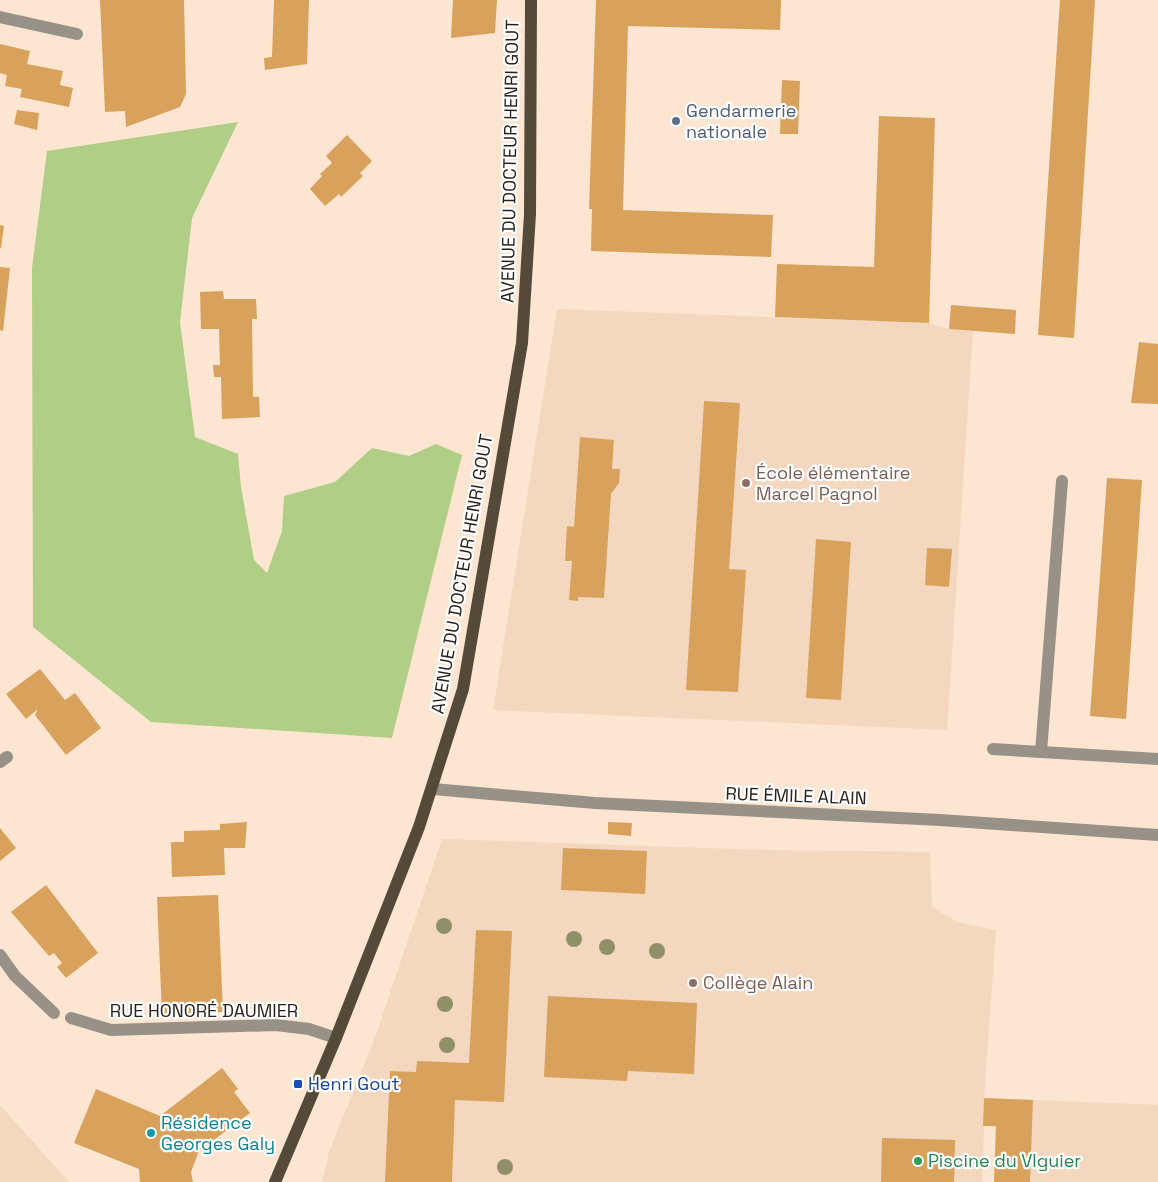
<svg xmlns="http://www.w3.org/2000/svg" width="1158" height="1182" font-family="'Space Grotesk',sans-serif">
<rect width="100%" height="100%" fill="#fce5d1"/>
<!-- built -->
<path fill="#f4d7bf" d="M557,309l372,14 20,6 24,2 -26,399 -454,-20z
M442,839l322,11 166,2 2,55 25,15 39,8 -12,168 174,7v77h-164l2,-55 -12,-1 -2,56h-660l7,-30 47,-117z
M0,1105l69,77h-69z"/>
<!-- green -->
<path fill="#b0ce85" d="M238,122l-46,96 -12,104 15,115 43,17 3,33 13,73 13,13 15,-42 2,-35 51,-14 37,-34 37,8 27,-12 26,11 -70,283 -241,-16 -118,-95 -1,-359 15,-117z"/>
<!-- building -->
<path fill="#d9a25c" d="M100,0h84l2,94 -6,13 -54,20 -1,-16 -20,1z
M274,0h35l-2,64 -42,6 -1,-12 8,-1z
M453,0h44l-2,33 -44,5z
M596,0h185l-1,30 -152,-4 -5,184 150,5 -2,42 -180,-6 1,-42h-3z
M1060,0h35l-21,338 -36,-3z
M0,44l30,7 -3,13 36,7 -3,14 13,3 -4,19 -49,-10 2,-8 -17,-3 2,-11 -7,-2z
M782,80l18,1 -2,53h-18z
M17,110l22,3 -2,17 -23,-6z
M879,116l56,2 -6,205 -154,-6 2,-53 97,3z
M347,135l25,26 -12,12 3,3 -22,21 -2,-3 -14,12 -15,-17 12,-13 -2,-2 12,-11 -6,-7z
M0,225l4,1 -3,22h-1z
M0,267l10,1 -7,63 -3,-1z
M223,291l1,8h32l1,20h-5l1,78h6l1,20 -38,2 -1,-42h-7l-1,-12h7l-1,-36h-18l-1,-37z
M951,305l65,5 -1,24 -66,-5z
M1139,342l19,2v60l-27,-1z
M704,401l36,2 -11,166 17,1 -8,122 -52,-2z
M580,437l34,3 -2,29h8l-1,14 -8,11 -7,104 -26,-1v4l-9,-1 3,-39h-7l2,-35 7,1z
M1107,478l35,2 -16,239 -36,-3z
M816,539l35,3 -10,158 -35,-2z
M927,548l25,1 -3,38 -24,-2z
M40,669l25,31 10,-7 26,35 -35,27 -31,-40 3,-6 -12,10 -20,-25z
M247,822l-2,26h-21l1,27 -53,2 -1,-35h13v-11l36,-1v-6z
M608,822l24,1 -1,13 -23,-2z
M0,828l16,20 -16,13z
M563,848l84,3 -2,43 -84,-4z
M46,885l52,68 -32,25 -9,-11 5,-4 -8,-10 -5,3 -38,-44z
M218,895l5,117 -61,3 -5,-118z
M476,930l36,1 -8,171 -49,-2 -3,82h-67l5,-111 26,1 1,-11 52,2z
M548,996l149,7 -3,71 -66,-3 -1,10 -83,-4z
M222,1068l16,21 -4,3 16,21 -51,38 -8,21 2,10h-53l-1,-13 -65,-26 22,-54 64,27z
M984,1098l49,2 -3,82h-36l2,-56h-13z
M882,1138l73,2 -1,42h-73z"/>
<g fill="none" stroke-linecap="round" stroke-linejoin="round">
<!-- minor -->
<path stroke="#989187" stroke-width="12" d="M0,17l77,17
M993,749l165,10
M1041,752l21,-271
M0,762l7,-5
M433,789l162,14 345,17 218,15
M0,955l15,21 39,37
M71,1018l40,12 165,-5 33,4 27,9"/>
<!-- major -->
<path stroke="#554a39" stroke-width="12" d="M275,1182l61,-144 83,-211 44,-138 59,-346 8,-129 1,-214"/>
</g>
<!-- trees -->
<g fill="#909068">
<circle cx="444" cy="926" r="8"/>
<circle cx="574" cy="939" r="8"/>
<circle cx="607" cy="947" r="8"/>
<circle cx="657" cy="951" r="8"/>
<circle cx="445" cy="1004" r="8"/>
<circle cx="447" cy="1045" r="8"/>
<circle cx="505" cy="1167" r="8"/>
</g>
<!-- markers -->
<circle fill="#5c6f8a" stroke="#fff" stroke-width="2" cx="676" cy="121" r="5"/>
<g fill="#8d6e63" stroke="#fff" stroke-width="2">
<circle cx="746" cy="483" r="5"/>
<circle cx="693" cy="983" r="5"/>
</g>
<rect fill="#1a4fb4" stroke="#fff" stroke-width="2" x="293" y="1079" width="10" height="10" rx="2.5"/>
<circle fill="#0f9aa8" stroke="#fff" stroke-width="2" cx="151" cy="1133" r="5"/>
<circle fill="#2e9e5b" stroke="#fff" stroke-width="2" cx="918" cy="1161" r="5"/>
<g text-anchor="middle" stroke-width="4.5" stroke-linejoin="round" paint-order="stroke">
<!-- service labels -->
<g font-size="18" fill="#4e5e75" stroke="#fff" text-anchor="start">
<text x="686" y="117">Gendarmerie<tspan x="686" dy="21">nationale</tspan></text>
</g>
<!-- street labels -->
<g font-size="18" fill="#292119" stroke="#fff">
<text transform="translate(510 161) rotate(-89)" y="6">AVENUE DU DOCTEUR HENRI GOUT</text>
<text transform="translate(462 574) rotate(-80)" y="6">AVENUE DU DOCTEUR HENRI GOUT</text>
<text transform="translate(796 796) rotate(2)" y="6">RUE ÉMILE ALAIN</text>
<text x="204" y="1017">RUE HONORÉ DAUMIER</text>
</g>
<!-- education labels -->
<g font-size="18" fill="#785e54" stroke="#fff" text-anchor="start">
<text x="756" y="479">École élémentaire<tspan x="756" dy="21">Marcel Pagnol</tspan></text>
<text x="703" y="989">Collège Alain</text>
</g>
<!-- transit labels -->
<g font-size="18" fill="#164399" stroke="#fff" text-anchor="start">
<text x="308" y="1090">Henri Gout</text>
</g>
<!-- culture labels -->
<g font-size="18" fill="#0d838f" stroke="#fff" text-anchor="start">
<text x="161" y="1129">Résidence<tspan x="161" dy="21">Georges Galy</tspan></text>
</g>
<!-- leisure labels -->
<g font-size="18" fill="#27864d" stroke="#fff" text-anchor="start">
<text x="928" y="1167">Piscine du VIguier</text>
</g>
</g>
</svg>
